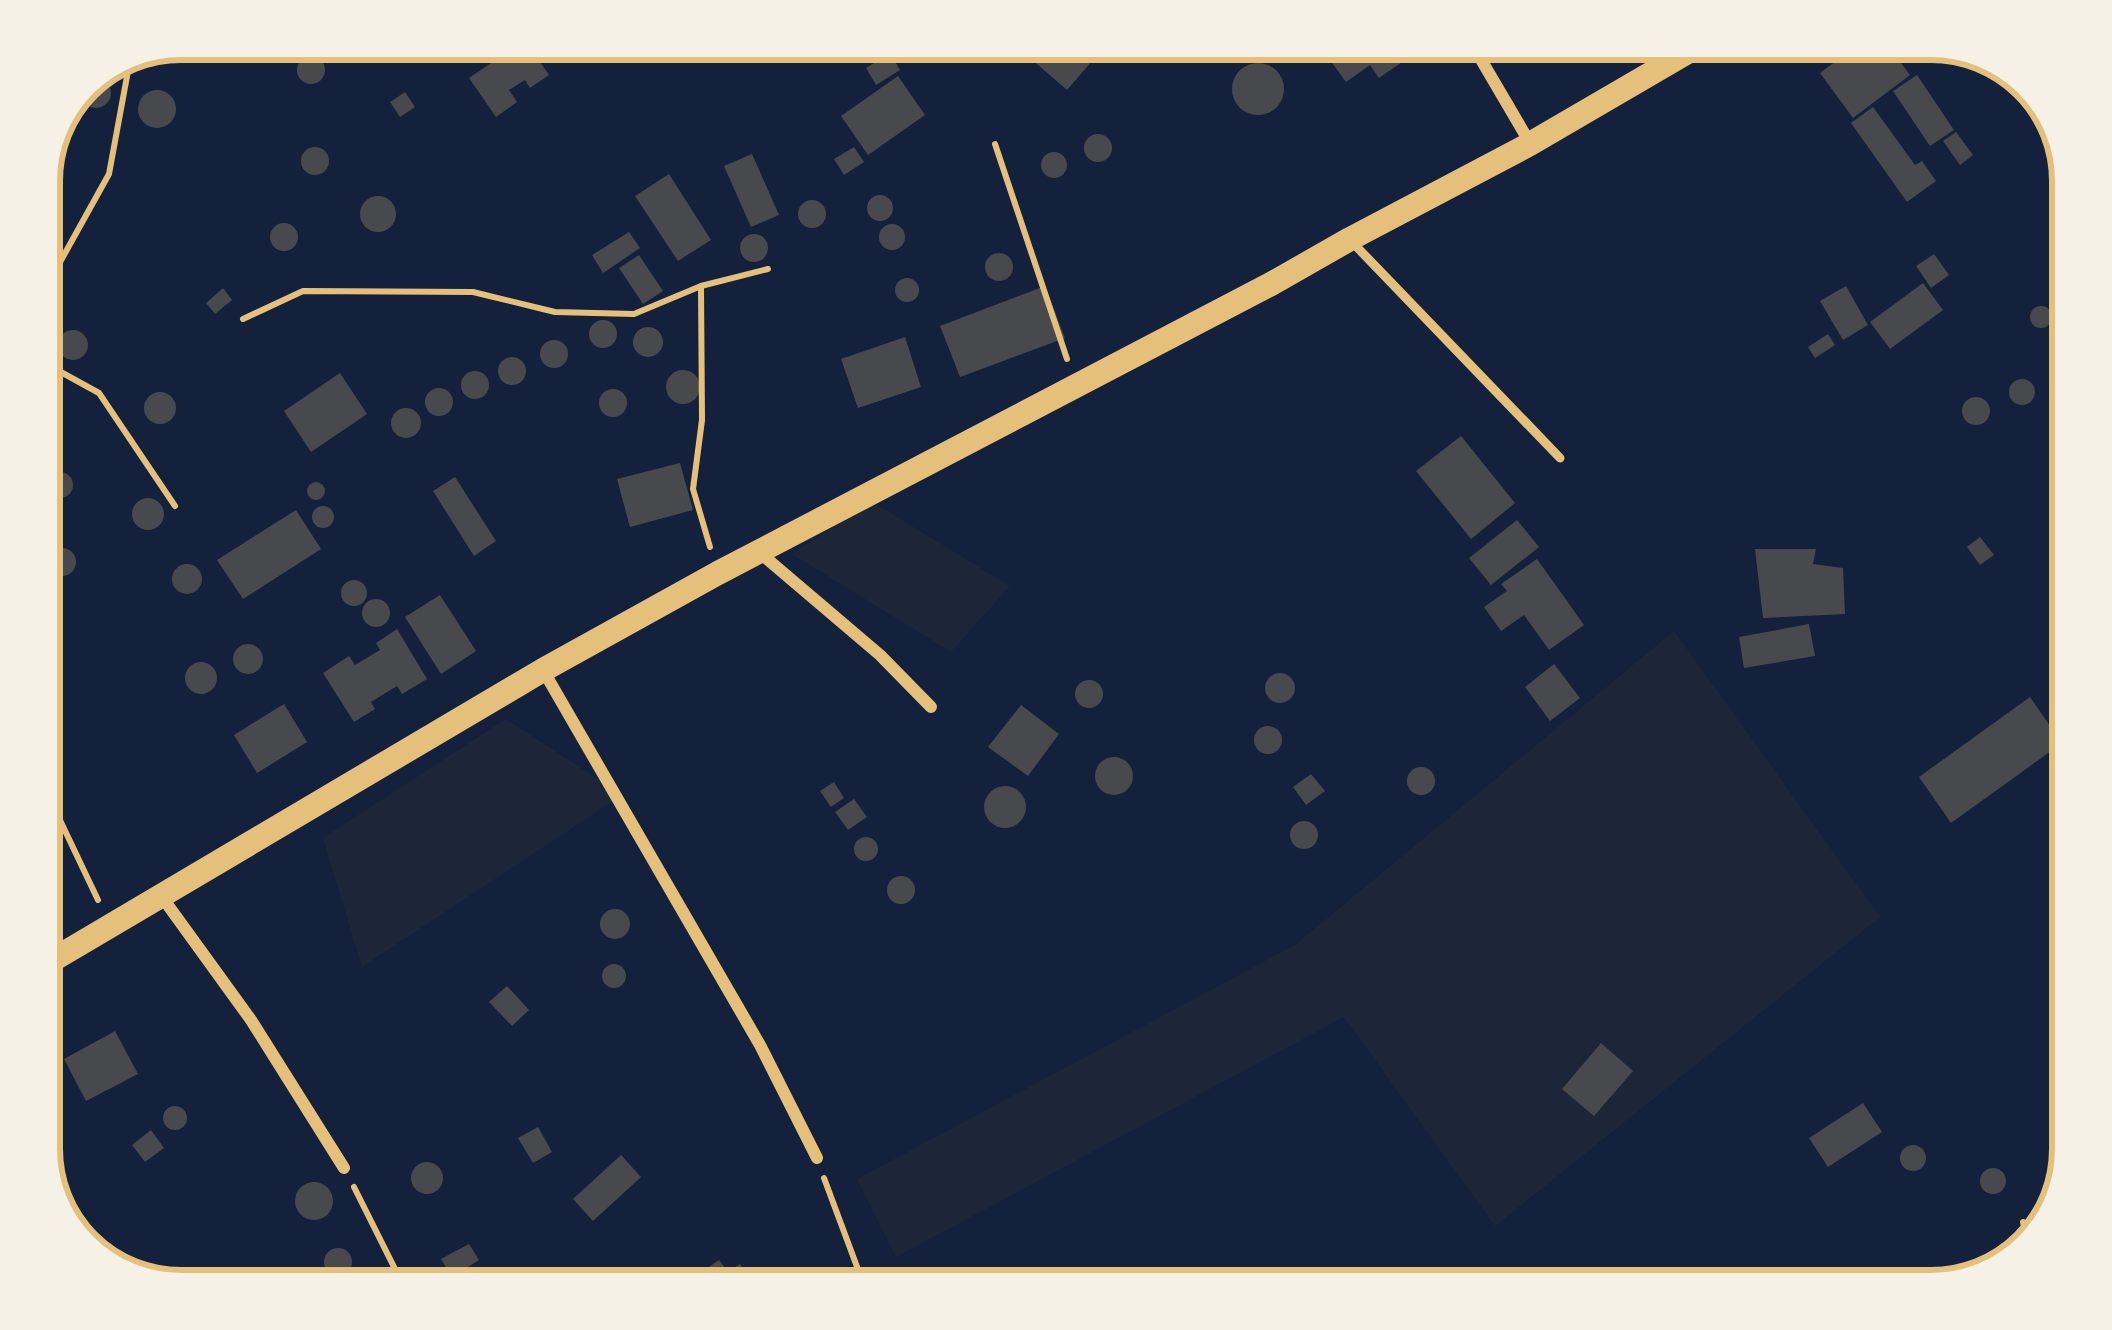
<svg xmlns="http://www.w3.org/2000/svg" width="2112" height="1330" font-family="Montserrat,sans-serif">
<rect width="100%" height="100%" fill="#14213d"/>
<!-- green -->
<path fill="#1d2539" d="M871,501l139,85 -59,66 -159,-98z
M1674,631l206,286 -385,309 -151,-209 -448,240 -39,-78 438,-234z
M506,719l116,76 -260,172 -39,-129z"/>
<!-- building -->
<path fill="#48494c" d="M599,39h26l1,6 -5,9 -12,2 -8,-6z
M1034,39h77l-44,51 -44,-38z
M1345,39h63l-11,8 8,13 -26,18 -9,-13 -24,17 -21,-29z
M1865,39h18l27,36 -57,43 -33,-45z
M525,40l24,35 -19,13 -5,-8 -16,10 8,12 -21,15 -27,-39z
M890,53l10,17 -24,15 -10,-17z
M297 70a14 14 0 1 1 28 0a14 14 0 1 1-28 0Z
M1232 89a26 26 0 1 1 52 0a26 26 0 1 1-52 0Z
M1917,75l37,55 -24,16 -37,-55z
M898,76l27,39 -57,40 -27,-39z
M81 93a15 15 0 1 1 30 0a15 15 0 1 1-30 0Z
M138 109a19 19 0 1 1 38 0a19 19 0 1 1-38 0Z
M405,92l10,15 -15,10 -10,-15z
M1873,107l42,58 7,-4 14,20 -29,21 -56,-79z
M1956,132l17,23 -13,10 -17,-24z
M1084 148a14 14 0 1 1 28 0a14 14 0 1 1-28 0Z
M854,147l10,15 -20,13 -10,-16z
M301 161a14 14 0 1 1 28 0a14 14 0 1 1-28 0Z
M1041 165a13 13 0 1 1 26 0a13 13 0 1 1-26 0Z
M752,154l27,61 -28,12 -27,-61z
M669,174l42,66 -33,21 -43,-65z
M867 208a13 13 0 1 1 26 0a13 13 0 1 1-26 0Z
M360 214a18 18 0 1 1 36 0a18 18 0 1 1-36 0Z
M798 214a14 14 0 1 1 28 0a14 14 0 1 1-28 0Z
M270 237a14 14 0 1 1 28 0a14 14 0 1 1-28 0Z
M879 237a13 13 0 1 1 26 0a13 13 0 1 1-26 0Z
M629,232l11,16 -37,25 -11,-18z
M740 248a14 14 0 1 1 28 0a14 14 0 1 1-28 0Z
M985 267a14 14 0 1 1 28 0a14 14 0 1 1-28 0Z
M1934,254l15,21 -18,13 -15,-22z
M639,255l24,36 -20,13 -24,-36z
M895 290a12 12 0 1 1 24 0a12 12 0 1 1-24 0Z
M1923,283l20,27 -53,39 -20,-27z
M1045,286l20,52 -105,39 -20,-51z
M1846,286l22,39 -25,15 -23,-39z
M223,288l9,12 -17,14 -9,-11z
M2030 317a11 11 0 1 1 22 0a11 11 0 1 1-22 0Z
M589 334a14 14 0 1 1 28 0a14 14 0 1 1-28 0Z
M633 342a15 15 0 1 1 30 0a15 15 0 1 1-30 0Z
M58 345a15 15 0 1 1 30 0a15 15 0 1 1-30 0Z
M1828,334l7,11 -20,13 -7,-11z
M905,337l16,50 -63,21 -17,-49z
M540 354a14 14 0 1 1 28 0a14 14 0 1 1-28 0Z
M498 371a14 14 0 1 1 28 0a14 14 0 1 1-28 0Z
M666 387a17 17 0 1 1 34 0a17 17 0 1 1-34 0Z
M461 385a14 14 0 1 1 28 0a14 14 0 1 1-28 0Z
M340,373l27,41 -56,38 -27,-41z
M2009 392a13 13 0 1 1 26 0a13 13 0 1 1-26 0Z
M425 402a14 14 0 1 1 28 0a14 14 0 1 1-28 0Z
M599 403a14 14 0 1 1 28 0a14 14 0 1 1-28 0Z
M144 408a16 16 0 1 1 32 0a16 16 0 1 1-32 0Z
M1962 411a14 14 0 1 1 28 0a14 14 0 1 1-28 0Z
M391 423a15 15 0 1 1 30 0a15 15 0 1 1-30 0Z
M1461,436l54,67 -44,36 -55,-68z
M680,463l13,47 -63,17 -13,-48z
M47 485a13 13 0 1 1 26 0a13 13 0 1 1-26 0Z
M455,477l41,64 -22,15 -41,-65z
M307 491a9 9 0 1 1 18 0a9 9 0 1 1-18 0Z
M132 514a16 16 0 1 1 32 0a16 16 0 1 1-32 0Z
M312 517a11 11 0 1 1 22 0a11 11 0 1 1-22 0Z
M296,510l25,39 -78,50 -26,-39z
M1517,520l22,27 -48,38 -22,-27z
M1980,537l14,18 -14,10 -13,-18z
M48 562a14 14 0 1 1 28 0a14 14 0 1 1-28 0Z
M1755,549h61l-3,15 30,4 2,46 -82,4z
M1537,559l47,66 -35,25 -25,-35 -23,16 -17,-24 23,-16 -6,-7z
M172 579a15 15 0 1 1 30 0a15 15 0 1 1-30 0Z
M341 593a13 13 0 1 1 26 0a13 13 0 1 1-26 0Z
M48,593l9,6 3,10 -7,9 -10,3 -4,-3v-24z
M440,595l36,56 -35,23 -36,-57z
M362 613a14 14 0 1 1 28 0a14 14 0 1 1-28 0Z
M1809,624l6,32 -71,12 -5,-31z
M397,629l30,50 -25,15 -5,-8 -26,16 4,7 -21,13 -31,-49 26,-17 6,9 25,-15 -4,-7z
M233 659a15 15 0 1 1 30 0a15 15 0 1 1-30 0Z
M185 678a16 16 0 1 1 32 0a16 16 0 1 1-32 0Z
M1554,664l26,34 -30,23 -25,-34z
M1265 688a15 15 0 1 1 30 0a15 15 0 1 1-30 0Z
M1075 694a14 14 0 1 1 28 0a14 14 0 1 1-28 0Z
M2030,697l32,46 -111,80 -32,-46z
M284,704l23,38 -50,31 -23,-38z
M1021,705l38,29 -31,42 -40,-29z
M1254 740a14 14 0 1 1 28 0a14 14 0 1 1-28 0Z
M1095 776a19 19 0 1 1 38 0a19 19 0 1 1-38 0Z
M1407 781a14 14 0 1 1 28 0a14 14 0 1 1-28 0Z
M1311,774l14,17 -19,14 -13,-18z
M834,782l10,16 -13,9 -11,-16z
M984 807a21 21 0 1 1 42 0a21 21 0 1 1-42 0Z
M854,799l13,18 -19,13 -13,-18z
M1290 835a14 14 0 1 1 28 0a14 14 0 1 1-28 0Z
M854 849a12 12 0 1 1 24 0a12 12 0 1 1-24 0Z
M887 890a14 14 0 1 1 28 0a14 14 0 1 1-28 0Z
M600 924a15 15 0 1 1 30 0a15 15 0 1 1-30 0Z
M602 976a12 12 0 1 1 24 0a12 12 0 1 1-24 0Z
M507,986l22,24 -17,16 -23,-24z
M115,1031l23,43 -52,27 -22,-42z
M1601,1043l32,28 -39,45 -32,-27z
M1863,1103l19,29 -54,35 -19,-29z
M163 1118a12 12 0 1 1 24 0a12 12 0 1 1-24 0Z
M538,1127l14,25 -19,11 -15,-25z
M151,1130l13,18 -19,14 -13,-17z
M1900 1158a13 13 0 1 1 26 0a13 13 0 1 1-26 0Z
M621,1155l20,22 -48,44 -20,-22z
M411 1178a16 16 0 1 1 32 0a16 16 0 1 1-32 0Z
M1980 1181a13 13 0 1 1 26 0a13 13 0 1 1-26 0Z
M295 1201a19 19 0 1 1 38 0a19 19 0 1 1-38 0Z
M469,1244l10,16 -27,17 -11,-18z
M324 1262a14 14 0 1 1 28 0a14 14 0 1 1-28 0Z
M719,1260l9,12 12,-8 18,27h-75l5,-4 -3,-4z"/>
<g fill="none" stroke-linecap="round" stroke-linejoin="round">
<!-- path -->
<path stroke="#e5c07b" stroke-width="6" d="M995,144l72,215
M701,287l1,133 -9,69 17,58
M39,300l70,-126 21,-114
M243,319l60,-28 170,1 82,20 79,2 67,-28 67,-17
M39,360l60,33 76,113
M39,776l59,124
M824,1178l42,113
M354,1187l52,104
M2023,1222l5,25"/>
<!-- service -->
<path stroke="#e5c07b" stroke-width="9" d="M1353,243l207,215"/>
<!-- minor -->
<path stroke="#e5c07b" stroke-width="12" d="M1469,39l61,104
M759,552l121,103 51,52
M543,670l217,375 57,113
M162,897l89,123 93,148"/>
<!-- secondary -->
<path stroke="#e5c07b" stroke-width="24" d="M39,968l504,-298 175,-97 553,-289 79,-45 180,-95 180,-105"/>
</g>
<!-- crop -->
<path d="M0 0H2112V1330H0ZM181 60H1931A121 121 0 0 1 2052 181V1149A121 121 0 0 1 1931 1270H181A121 121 0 0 1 60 1149V181A121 121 0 0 1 181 60Z" fill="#f6f1e7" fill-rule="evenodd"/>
<path fill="none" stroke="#e5c07b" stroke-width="6" d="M181 60H1931A121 121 0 0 1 2052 181V1149A121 121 0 0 1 1931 1270H181A121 121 0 0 1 60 1149V181A121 121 0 0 1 181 60Z"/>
</svg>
